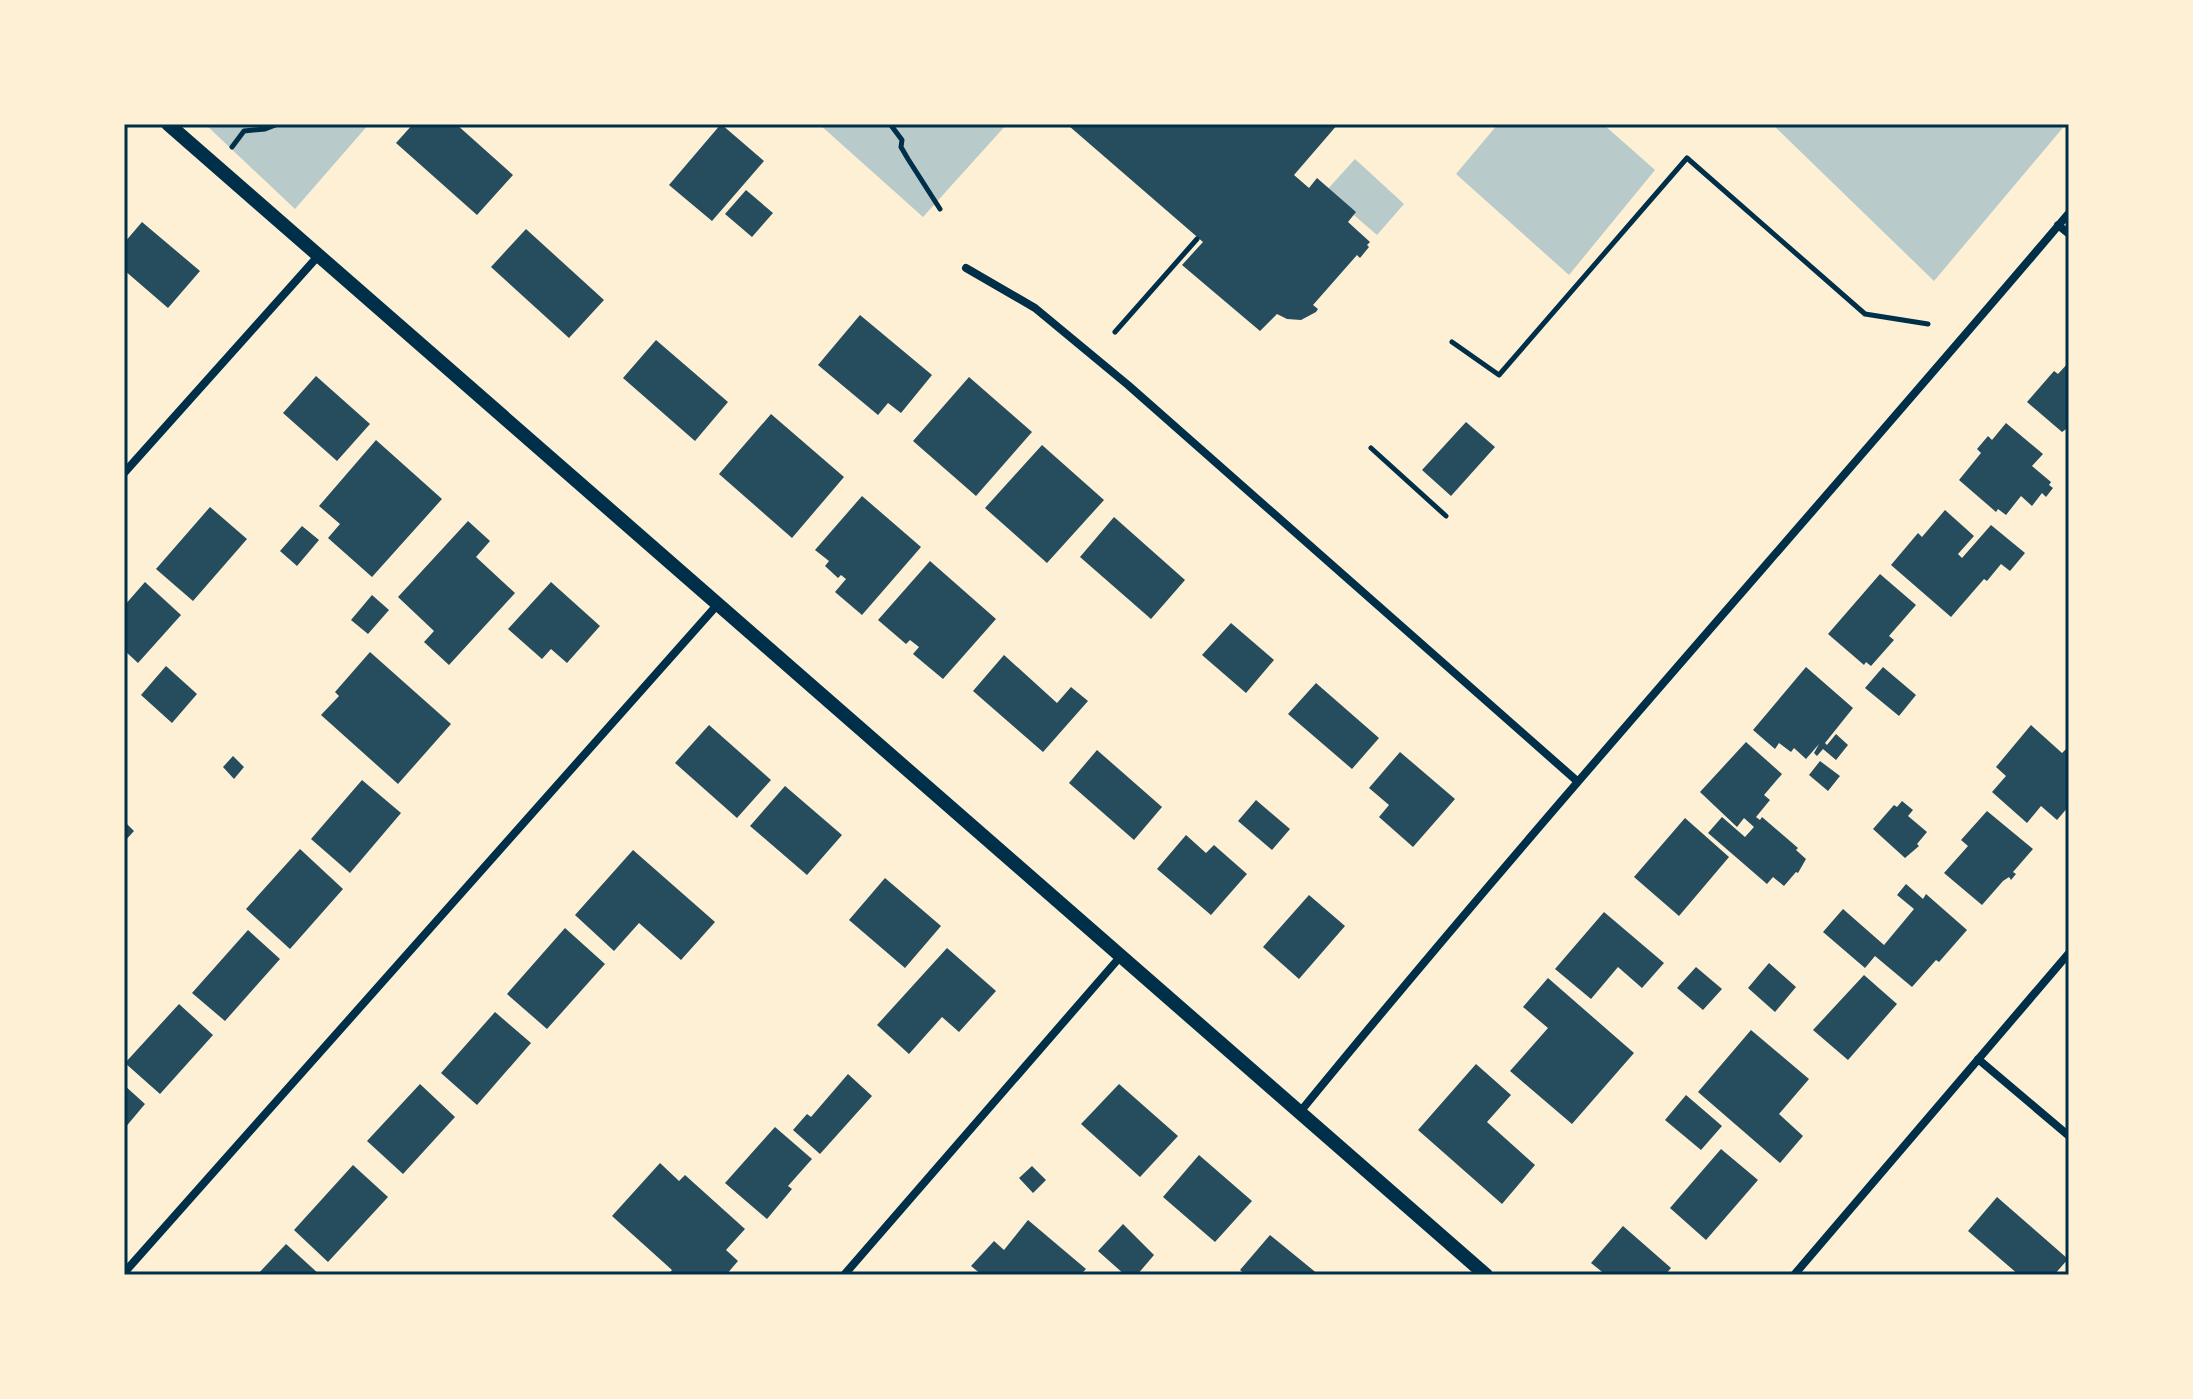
<svg xmlns="http://www.w3.org/2000/svg" width="2193" height="1399" font-family="'Fira Sans Condensed',sans-serif">
<rect width="100%" height="100%" fill="#fdf0d5"/>
<!-- green -->
<path fill="#b9caca" d="M205,124h164l-74,85z
M819,124h188l-84,93z
M1498,124h105l52,46 -86,105 -113,-101z
M1772,124h294l-132,157z
M1355,159l49,45 -27,31 -51,-44z"/>
<!-- building -->
<path fill="#264d5e" d="M413,124h43l57,51 -36,40 -81,-72z
M721,124l43,37 -52,60 -43,-36z
M1071,124h267l-44,51 15,13 8,-10 39,34 -8,10 22,20 -3,3 2,2 -9,11 -3,-3 -44,50 5,4 -2,3 -15,8 -14,-1 -10,-5 -17,17 -78,-66 21,-23 -134,-116z
M746,190l27,23 -21,24 -27,-23z
M142,222l58,49 -32,37 -44,-38v-27z
M526,229l78,71 -35,38 -78,-71z
M860,315l72,60 -31,38 -13,-10 -10,12 -60,-50z
M656,340l72,62 -33,39 -72,-63z
M2069,362v65l-7,5 -35,-30 27,-31 4,3z
M316,376l54,48 -33,37 -54,-48z
M969,377l63,55 -56,64 -63,-55z
M771,414l73,63 -52,61 -73,-64z
M1466,422l29,25 -44,49 -29,-26z
M2006,423l37,31 -11,12 19,16 -2,3 4,3 -7,9 -4,-4 -10,13 -11,-10 -15,19 -8,-6 -2,3 -37,-32 22,-27 -4,-4 11,-13 4,4z
M376,440l66,59 -70,78 -44,-39 12,-14 -21,-18z
M1042,445l62,55 -57,63 -62,-55z
M862,496l59,51 -59,68 -27,-23 11,-13 -5,-4 -3,3 -13,-12 4,-5 -14,-11z
M210,507l37,32 -54,62 -37,-32z
M1945,510l29,26 -16,18 4,4 29,-33 34,28 -15,18 -9,-7 -14,17 -3,-2 -33,38 -60,-52 27,-32 4,4z
M1114,517l71,63 -34,39 -71,-62z
M468,521l22,20 -14,16 39,36 -66,72 -25,-23 10,-11 -36,-34z
M302,526l17,14 -22,26 -17,-15z
M930,561l66,58 -53,60 -30,-25 6,-7 -9,-7 -4,4 -28,-24z
M1880,574l36,31 -27,31 5,4 -23,26 -5,-4 -2,3 -36,-31z
M145,582l36,33 -43,48 -14,-13v-44z
M551,582l49,44 -33,37 -16,-14 -9,10 -34,-30z
M372,595l17,15 -21,24 -17,-14z
M1231,623l43,37 -28,33 -44,-38z
M370,652l81,72 -53,60 -77,-69 18,-19 -4,-4z
M1004,655l53,48 14,-16 17,14 -45,51 -70,-61z
M166,666l31,28 -25,29 -31,-28z
M1806,667l47,41 -28,35 2,2 9,-11 12,11 -12,15 -13,-11 -6,7 -3,-3 5,-9 -13,15 -12,-11 -3,4 -12,-9 -4,6 -22,-19z
M1883,667l33,28 -17,21 -34,-28z
M1316,683l63,55 -27,31 -64,-55z
M709,725l62,55 -34,38 -62,-55z
M2031,725l31,28 7,-7v60l-12,14 -16,-14 -14,17 -35,-31 14,-16 -10,-9z
M1746,742l36,32 -18,21 6,5 -14,17 4,3 2,-3 36,31 -2,2 10,9 -8,14 -2,-1 -12,14 -11,-9 -6,7 -59,-51 14,-16 23,20 9,-10 -10,-9 -7,9 -37,-35z
M1097,750l65,57 -28,33 -65,-57z
M1400,752l55,47 -42,48 -34,-30 10,-12 -20,-17z
M233,756l11,11 -10,12 -11,-12z
M1820,761l20,15 -12,15 -19,-16z
M362,780l39,33 -51,60 -39,-34z
M785,786l57,49 -35,40 -57,-49z
M1256,800l34,29 -18,21 -34,-29z
M1902,801l11,9 -5,6 19,16 -10,12 2,2 -14,12 -32,-29 21,-24 3,2z
M1987,811l46,38 -20,23 3,2 -5,6 -2,-3 -6,4 -21,24 -38,-32 24,-27 -7,-6z
M1685,818l44,39 -50,59 -45,-39z
M124,821l10,10 -10,11z
M1186,835l20,18 8,-8 33,29 -36,41 -54,-46z
M300,849l43,40 -53,60 -44,-40z
M633,850l82,72 -34,38 -42,-37 -25,28 -39,-36z
M885,878l56,48 -36,42 -56,-48z
M1906,884l17,15 3,-5 41,36 -28,32 -3,-2 -24,27 -37,-31 -10,12 -42,-36 20,-23 41,36 30,-36 -17,-14z
M1309,895l36,31 -46,53 -36,-32z
M1604,912l60,51 -22,25 -24,-21 -27,32 -36,-30z
M565,928l40,36 -58,65 -40,-35z
M248,930l32,29 -55,62 -33,-28z
M947,948l49,43 -37,41 -17,-15 -33,37 -32,-29z
M1769,963l27,24 -21,25 -27,-24z
M1696,967l26,22 -19,21 -26,-22z
M1864,975l33,29 -49,56 -35,-30z
M1548,978l86,75 -62,71 -62,-53 38,-43 -25,-21z
M179,1004l34,31 -53,59 -35,-31z
M495,1012l36,31 -54,62 -36,-32z
M1751,1030l58,49 -30,35 24,22 -23,27 -82,-71z
M1476,1064l35,31 -24,27 48,43 -33,39 -84,-74z
M848,1074l24,22 -52,58 -27,-24 14,-16 4,3z
M420,1084l35,33 -52,57 -36,-33z
M1119,1084l59,52 -38,41 -59,-53z
M124,1085l21,19 -21,25z
M1686,1095l36,31 -21,24 -36,-30z
M775,1127l37,32 -24,27 4,3 -25,30 -42,-36z
M1721,1149l37,31 -52,60 -36,-32z
M1199,1155l53,46 -37,41 -52,-45z
M660,1163l19,18 6,-6 60,54 -19,21 12,11 -12,14h-58l4,-5 -60,-54z
M353,1165l35,32 -60,65 -34,-32z
M1032,1166l14,14 -13,13 -14,-15z
M1997,1197l71,62 -14,16h-35l-51,-44z
M1028,1220l58,49 -6,6h-98l-11,-9 23,-25 10,9z
M1123,1224l31,31 -17,20h-12l-27,-24z
M1623,1226l48,42 -6,7h-59l-15,-12z
M1270,1235l49,40h-73l-6,-5z
M286,1244l34,31h-63z"/>
<g fill="none" stroke-linecap="round" stroke-linejoin="round">
<!-- path -->
<path stroke="#003049" stroke-width="5" d="M890,124l12,16 -1,7 7,12 32,50
M232,147l12,-16 21,-2 13,-5
M1115,332l82,-93
M1452,342l47,33 188,-217 178,156 63,10
M1371,448l75,68"/>
<!-- minor -->
<path stroke="#003049" stroke-width="8" d="M2058,225l11,9
M966,268l69,40 93,77 449,396
M124,473l195,-218
M1978,1059l91,77
M1300,1112c250,-306 514,-598 769,-899
M124,1273l594,-669
M844,1275l276,-318
M1794,1275l275,-322"/>
<!-- tertiary -->
<path stroke="#003049" stroke-width="14" d="M168,124l1318,1151"/>
</g>
<!-- border -->
<rect width="2193" height="1399" fill="none" stroke="#fdf0d5" stroke-width="252"/>
<rect x="126" y="126" width="1941" height="1147" fill="none" stroke="#003049" stroke-width="3"/>
</svg>
